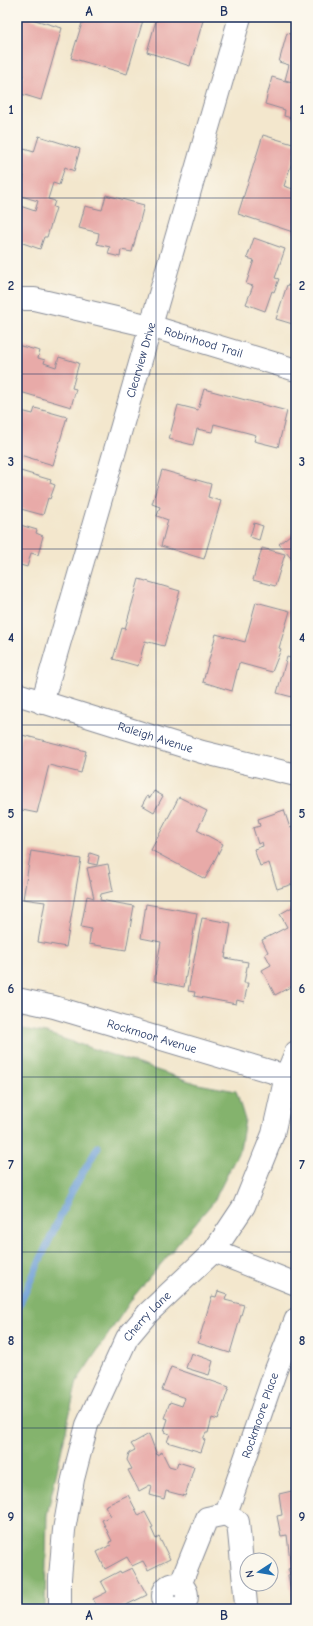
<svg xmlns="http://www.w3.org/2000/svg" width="313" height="1626" font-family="'Comic Neue',sans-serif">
<rect width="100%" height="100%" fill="#fbf7ec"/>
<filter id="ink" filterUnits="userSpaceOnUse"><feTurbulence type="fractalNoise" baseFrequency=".025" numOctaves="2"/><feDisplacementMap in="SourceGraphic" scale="8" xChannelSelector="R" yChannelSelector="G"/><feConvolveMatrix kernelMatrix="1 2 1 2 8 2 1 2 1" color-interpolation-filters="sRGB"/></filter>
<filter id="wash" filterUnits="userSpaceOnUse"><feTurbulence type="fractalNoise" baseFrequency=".012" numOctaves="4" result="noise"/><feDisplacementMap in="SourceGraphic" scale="16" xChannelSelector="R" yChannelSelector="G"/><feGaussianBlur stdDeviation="0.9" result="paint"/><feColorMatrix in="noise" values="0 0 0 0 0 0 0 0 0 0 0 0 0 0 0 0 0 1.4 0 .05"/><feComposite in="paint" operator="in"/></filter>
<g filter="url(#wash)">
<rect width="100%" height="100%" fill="#f3e7cd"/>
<!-- forest -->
<path fill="#84b36d" stroke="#507166" d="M17,1028l29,5 152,51 38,7 9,29 -5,29 -26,52 -80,95 -57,85 -30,134 -2,94h-28z"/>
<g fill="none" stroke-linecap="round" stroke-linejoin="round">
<!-- stream -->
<path stroke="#6a9dd5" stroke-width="7" d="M17,1310l54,-117 27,-46"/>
</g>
<g id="blocks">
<!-- building -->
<path fill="#e8aaa8" d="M17,17h8l37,11 -21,72 -23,-7 5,-18 -6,-2z
M84,17h60l-17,57 -56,-16z
M157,17h47l-14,49 -43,-14z
M296,20v10h-3z
M287,33l9,3v47l-11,-3 4,-15 -10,-3z
M272,77l24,7v35l-12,-3 1,-6 -20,-6z
M263,135l33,10v5l-12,36 12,4v43l-58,-19z
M39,136l41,13 -6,22 -9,-4 -6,18 -6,-2 -5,16 7,2 -2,6 3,1 -9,29h-3l-4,12 -23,-8v-36l18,6 3,-10 -20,-6 6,-19 -7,-2v-4l7,-21 10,3z
M106,195l38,10 -12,47 -11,-2 -1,7 -12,-3 2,-7 -13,-3 2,-11 -20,-5 6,-22 17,4z
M254,238l31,11 -10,29 4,1 -5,13 -2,-1 -7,20 -19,-7 7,-18 -7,-2 8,-24 -7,-2z
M287,285l9,3v37l-20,-6z
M17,345l23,6 -2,7 7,2 -1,3 12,4 3,-10 20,6 -7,25 4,1 -5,18 -54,-16z
M204,389l83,22 -9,36 -24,-6 2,-6 -42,-11 -2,8 -15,-3 -4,16 -24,-6 9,-34 20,5z
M35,408l32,9 -14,48 -36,-11v-44l16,4z
M17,470l34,10 -1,3 5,2 -5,14 -2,-1 -5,17 -26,-7z
M162,470l49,14 -3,13 13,4 -17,58 -43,-13 7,-26 -11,-4 3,-9 -8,-3z
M254,523l9,3 -4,14 -9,-3z
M17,524l20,6 -1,3 7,3 -5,19 -7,-2 -4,14 -10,-3z
M296,530v34l-17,-20z
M262,548l23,6 -10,32 -22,-6z
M296,570v12l-6,-7z
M139,579l41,12 -16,55 -19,-5 -7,25 -25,-7 9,-31 3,1z
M256,602l34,9 -11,37 2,1 -9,23 -33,-9 -7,28 -29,-9 13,-48 29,8z
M296,655v43l-19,-5 10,-36 7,2z
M22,735l64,16 -5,22 -32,-8 -12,48 -20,-4v-54z
M154,791l9,5 -9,16 -12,-7 5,-9 3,2z
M179,797l28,14 -10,19 26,14 -18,35 -54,-29z
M284,810l6,18 2,-1 4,13v43l-19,6 -8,-26 -9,3 -6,-17 9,-3 -1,-4 -4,2 -5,-16 7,-2 -2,-7z
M31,851l50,8 -15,88 -28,-5 7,-40 -22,-3z
M90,853l9,3 -2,9 -9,-2z
M108,864l5,27 -12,3 -1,6 34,6 -8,44 -37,-6 2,-15 -10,-2 6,-31 7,2 -7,-30z
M146,904l51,9 -13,74 -30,-6 7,-39 -20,-4z
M296,905v79l-21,11 -13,-25 9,-5 -6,-11 3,-2 -6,-12 25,-13 -7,-13z
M202,918l29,5 -6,35 23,4 -4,21h4l-4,19 -7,-2 -1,4 -42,-8 1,-4 -7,-1z
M218,1291l9,3 -2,6 19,5 -14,48 -32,-10 14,-47 4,1z
M191,1353l22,8 -4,14 -23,-7z
M171,1367l58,20 -11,33 -6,-2 -4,15h-2l-3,6 2,1 -4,12 -34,-10 3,-8 -6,-2 4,-13 -4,-1 6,-16 12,4 3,-8 -23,-8z
M149,1434l8,21 5,-3 7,14 7,2 2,-6 16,5 -9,29 -19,-5 -2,8 -14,-4 2,-9 -2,-1 -11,6 -11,-21 4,-1 -5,-9 2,-7 6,-3 -4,-6z
M296,1490v117h-2l-6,-32 2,-1 -2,-5 3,-1 -4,-33 -6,1 -4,-20 5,-1 -3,-21z
M128,1495l11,21 6,-4 8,15 -2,1 5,11 3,-2 11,22 -22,11 -5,-9 -11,5 -5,-9 -22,12 -8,-17 14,-7 -2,-3 3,-1 -10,-21 9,-4 -6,-10z
M132,1568l15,27 -25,12 1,2h-29l3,-2 -4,-8 14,-7 -6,-11 19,-10 1,2z"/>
</g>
</g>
<g filter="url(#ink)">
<use href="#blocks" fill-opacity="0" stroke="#878b96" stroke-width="1"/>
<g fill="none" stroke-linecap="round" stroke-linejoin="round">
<defs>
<g id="street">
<path id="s1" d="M17,299h17l116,27 146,44"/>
<path id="s2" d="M17,694l185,58 94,23"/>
<path id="s3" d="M42,703l198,-686"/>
<path id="s4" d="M17,999l37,8 232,69"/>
<path d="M214,1251l82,33"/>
<path d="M226,1514l12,8 8,82"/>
<circle cx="175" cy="1596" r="12"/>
<path id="s5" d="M180,1585l27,-67 19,-4 49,-142 21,-53"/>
<path id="s6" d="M60,1609v-31l4,-48 9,-51 14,-54 40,-87 21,-25 66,-62 30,-45 29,-72 13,-58 10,-24"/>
</g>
</defs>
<!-- street casing -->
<use href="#street" stroke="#878b96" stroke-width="24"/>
<!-- street -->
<use href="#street" stroke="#fff" stroke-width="22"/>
</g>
</g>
<!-- grid -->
<path fill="none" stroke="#1b2f5e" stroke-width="1" stroke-opacity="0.55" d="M156,17v1592M17,198h279M17,374h279M17,549h279M17,725h279M17,901h279M17,1077h279M17,1252h279M17,1428h279"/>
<g text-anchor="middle" stroke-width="3" stroke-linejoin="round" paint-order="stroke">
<!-- street labels -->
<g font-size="12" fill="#1b2f5e" stroke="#fbf7ec">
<text dy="4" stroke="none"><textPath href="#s1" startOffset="192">Robinhood Trail</textPath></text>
<text dy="4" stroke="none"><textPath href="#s3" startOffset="357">Clearview Drive</textPath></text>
<text dy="4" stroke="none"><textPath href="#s2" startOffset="145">Raleigh Avenue</textPath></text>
<text dy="4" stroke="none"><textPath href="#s4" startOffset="140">Rockmoor Avenue</textPath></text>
<text dy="4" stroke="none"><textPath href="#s6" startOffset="312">Cherry Lane</textPath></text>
<text dy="4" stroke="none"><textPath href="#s5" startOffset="196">Rockmoore Place</textPath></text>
</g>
</g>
<!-- margin -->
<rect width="313" height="1626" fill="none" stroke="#fbf7ec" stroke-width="44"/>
<!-- north arrow -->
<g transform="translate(259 1572) rotate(258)"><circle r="19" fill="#fbf7ec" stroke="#a1a7b3"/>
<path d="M0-3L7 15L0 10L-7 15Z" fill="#1f6fb2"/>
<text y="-6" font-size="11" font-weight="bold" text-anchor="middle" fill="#1b2f5e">N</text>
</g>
<rect x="22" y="22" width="269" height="1582" fill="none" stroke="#1b2f5e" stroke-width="1.5"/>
<g font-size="13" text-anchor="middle" font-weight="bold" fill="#1b2f5e">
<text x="89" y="16">A</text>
<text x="224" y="16">B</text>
<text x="11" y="114">1</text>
<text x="302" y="114">1</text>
<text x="11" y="290">2</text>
<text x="302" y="290">2</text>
<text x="11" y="466">3</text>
<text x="302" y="466">3</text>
<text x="11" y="642">4</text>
<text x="302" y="642">4</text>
<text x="11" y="818">5</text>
<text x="302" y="818">5</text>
<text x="11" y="993">6</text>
<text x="302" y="993">6</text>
<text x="11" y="1169">7</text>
<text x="302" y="1169">7</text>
<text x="11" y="1345">8</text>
<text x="302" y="1345">8</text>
<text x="11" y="1521">9</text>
<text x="302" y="1521">9</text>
<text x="89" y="1620">A</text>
<text x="224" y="1620">B</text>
</g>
</svg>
